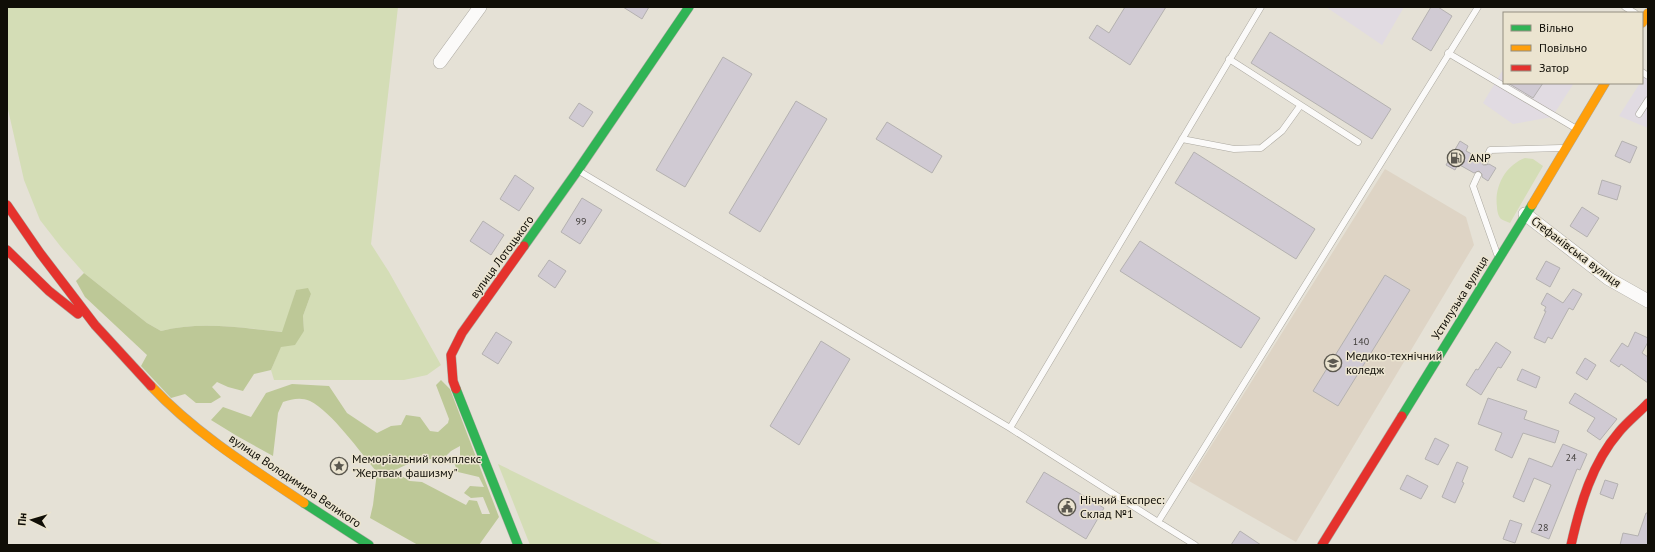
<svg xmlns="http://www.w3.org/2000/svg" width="1655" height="552" font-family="'PT Sans',sans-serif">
<rect width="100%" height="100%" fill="#e5e1d6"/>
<!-- commercial -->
<path fill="#e1dbe2" d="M1326,7h78l-22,38z
M1504,68v15h70l-22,34 -39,7 -30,-21z
M1648,71v57l-29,-12 21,-33h2v-3z"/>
<!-- education -->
<path fill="#ded4c5" d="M1385,169l81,48 8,28 -178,297 -107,-61z"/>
<!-- green -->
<path fill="#d4ddb6" d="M7,7h391l-27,237 18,28 52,93 -14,10 -23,5h-130l-3,-10 10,-24 23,-15 -1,-15 8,-22 -15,-4 -13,42c-40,-4 -83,-11 -122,-1l-14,-8 -63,-50 -23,-26 -21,-27 -16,-40 -17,-75z
M1525,158l8,1 10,7 -33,57c-3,-1 -7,-3 -9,-4 -3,-3 -4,-9 -4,-12 -3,-21 9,-42 28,-49z
M498,464l166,81h-134z"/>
<!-- forest -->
<path fill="#bdc897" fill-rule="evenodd" d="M84,273l63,50 14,8c39,-10 82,-3 121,1l14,-42 12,-2 3,6 -8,22 1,15 -9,14 -14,2 -10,23 -17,4 -11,17 -15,-4 -11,-5 -5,5 9,10 -10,6h-15l-11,-9 -14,4 -30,-32 6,-11 -62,-58 -9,-16z
M441,380l9,9 49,128 -20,28h-61l-48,-27 3,-13 4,-33c-16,-19 -46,-61 -67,-71 -9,-4 -18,-2 -27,1l-5,11 -5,43 -36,-20 -26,-16 12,-13 28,10 15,-24 26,-9 37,2 18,27 30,20 14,-7 10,-1 5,-10 14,2 10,14 8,1 10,-9 1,-4 -13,-34zM460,446v10l-6,7 4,9 21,5 5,10 -14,-1 -6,7 7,5 12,-1 7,17h-8l-5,-13 -8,-1 -3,5 -44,-23 -12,-1 -17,-10 19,-9 12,-4 17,3 10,-10z"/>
<!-- building -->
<path fill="#d0cad3" stroke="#b4b1b0" d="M623,7h26l-7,12z
M1125,7h41l-36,58 -41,-27 8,-13 12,8z
M1431,7h7l14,9 -21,35 -19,-12z
M1270,32l121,77 -19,30 -121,-76z
M723,57l29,17 -67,113 -29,-17z
M1508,83h35l-10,15z
M796,101l31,18 -67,113 -31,-19z
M579,103l14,9 -10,15 -14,-9z
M887,122l55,34 -10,17 -56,-34z
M1460,141l8,5 -2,5 15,8 2,6h3l3,-1 7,4 -8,13 -6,-4v-3l-3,-3 -5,2 -16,-9 -3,6 -9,-5z
M1622,141l15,6 -7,16 -15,-7z
M1194,152l121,77 -19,30 -121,-76z
M515,175l19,13 -15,23 -19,-12z
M1602,180l19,6 -4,14 -19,-6z
M582,198l20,12 -22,34 -19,-12z
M1582,207l17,11 -12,19 -17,-11z
M483,221l21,14 -13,20 -21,-14z
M1140,241l120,77 -19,30 -121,-77z
M549,260l17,11 -11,17 -17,-12z
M1546,261l14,7 -10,19 -14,-8z
M1385,275l25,15 -72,116 -25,-15z
M1573,289l9,5 -9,16 -4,-2 -17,31 -4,-2 -3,6 -11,-5 12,-27h-2l2,-4 -5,-3 6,-11 16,10z
M496,332l16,10 -14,22 -16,-10z
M1635,332l13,6v4l-6,11 6,4v26l-27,-19 -2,3 -9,-6 12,-18 6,4z
M821,341l29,18 -51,86 -29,-19z
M1496,342l15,10 -10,16 -3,-1 -17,28 -15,-10 10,-16 2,1z
M1585,358l11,7 -9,15 -11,-7z
M1522,369l18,8 -4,11 -19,-8z
M1575,393l42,26 -17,21 -13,-9 8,-13 -26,-15z
M1488,398l39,13 -3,8 35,12 -4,12 -32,-10 -11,25 -17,-8 7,-17 -24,-9z
M1435,438l14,7 -11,20 -13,-6z
M1563,444l24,10 -7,16 -3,-1 -28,70 -18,-7 20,-47 -17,-7 -10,24 -11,-5 16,-39 23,9z
M1457,462l11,5 -6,15 2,1 -9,20 -13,-6z
M1044,472l60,36 -18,31 -60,-37z
M1407,475l21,11 -7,13 -21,-10z
M1605,480l13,4 -5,15 -13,-5z
M1646,513h2v32h-28l3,-12 15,3z
M1510,520l12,4 -7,19 -12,-4z
M1240,531l21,14h-30z"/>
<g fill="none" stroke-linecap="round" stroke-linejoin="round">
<defs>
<path id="lane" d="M1625,7l10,6
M1448,53l127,75
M1229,59l129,83
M1642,72l6,4
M1639,114l9,-14
M1182,139l52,10 27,-1 21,-17 18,-25
M1485,161l5,-11 71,-2
M579,171l431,257 148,94
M1478,175l-5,11 24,68
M1010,428l251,-421
M1195,545l-37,-23 320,-515"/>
<path id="street" d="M440,62l40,-55
M1525,214l84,65 39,22"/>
<path id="fast" d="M524,246l54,-76 111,-163
M456,389l62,156
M1402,416l130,-211
M304,503l65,42"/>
<path id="slow" d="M1642,23l6,-10
M1532,205l73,-122
M151,386c44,47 100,82 153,117"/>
<path id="jam" d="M7,205l33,48 55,72 56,61
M7,250l42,41 29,23
M456,389l-3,-8 -2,-26 11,-22 62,-87
M1322,545l80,-129
M1571,545c9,-40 21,-82 48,-113 9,-11 20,-19 29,-29"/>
</defs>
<!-- lane casing -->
<use href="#lane" stroke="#aba8a0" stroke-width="7"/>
<!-- street casing -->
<use href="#street" stroke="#aba8a0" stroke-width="14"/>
<!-- fast casing -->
<use href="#fast" stroke="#aba8a0" stroke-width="10"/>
<!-- slow casing -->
<use href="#slow" stroke="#aba8a0" stroke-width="10"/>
<!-- jam casing -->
<use href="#jam" stroke="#aba8a0" stroke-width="10"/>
<!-- lane -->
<use href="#lane" stroke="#fbfaf9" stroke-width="6"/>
<!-- street -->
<use href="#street" stroke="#fbfaf9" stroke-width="13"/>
<!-- fast -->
<use href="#fast" stroke="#30b455" stroke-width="9"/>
<!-- slow -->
<use href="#slow" stroke="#ff9f0a" stroke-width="9"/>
<!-- jam -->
<use href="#jam" stroke="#e5322d" stroke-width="9"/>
</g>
<!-- icons -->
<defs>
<symbol id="fuel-ring" viewBox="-11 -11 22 22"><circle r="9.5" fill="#ebe4d0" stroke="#5b584f" stroke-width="1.5"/><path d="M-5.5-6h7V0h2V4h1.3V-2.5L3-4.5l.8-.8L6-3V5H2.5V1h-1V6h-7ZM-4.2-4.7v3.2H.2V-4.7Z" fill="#5b584f"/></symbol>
<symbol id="university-ring" viewBox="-11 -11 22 22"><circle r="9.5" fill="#ebe4d0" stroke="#5b584f" stroke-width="1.5"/><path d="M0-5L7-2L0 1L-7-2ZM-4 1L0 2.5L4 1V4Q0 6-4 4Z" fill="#5b584f"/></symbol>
<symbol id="sight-ring" viewBox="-11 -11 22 22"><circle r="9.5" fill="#ebe4d0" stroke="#5b584f" stroke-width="1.5"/><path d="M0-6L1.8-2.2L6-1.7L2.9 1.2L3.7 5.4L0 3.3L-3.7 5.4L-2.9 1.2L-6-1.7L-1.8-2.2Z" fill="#5b584f"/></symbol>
<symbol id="civic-ring" viewBox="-11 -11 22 22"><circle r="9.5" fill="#ebe4d0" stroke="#5b584f" stroke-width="1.5"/><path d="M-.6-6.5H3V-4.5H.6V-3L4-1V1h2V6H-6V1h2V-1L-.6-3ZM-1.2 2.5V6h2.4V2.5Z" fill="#5b584f"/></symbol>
</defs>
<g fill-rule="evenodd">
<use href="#fuel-ring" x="1446" y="148" width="20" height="20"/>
<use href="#university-ring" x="1323" y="353" width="20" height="20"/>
<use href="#sight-ring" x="329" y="456" width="20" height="20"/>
<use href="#civic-ring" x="1057" y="497" width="20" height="20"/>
</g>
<g text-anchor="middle" stroke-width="3" stroke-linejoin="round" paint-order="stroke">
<!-- number labels -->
<g font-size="10" fill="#403d3a">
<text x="581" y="225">99</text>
<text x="1361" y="345">140</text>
<text x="1571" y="461">24</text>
<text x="1543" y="531">28</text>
</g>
<!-- poi labels -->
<g font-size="12" fill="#100e07" stroke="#ebe4d0" text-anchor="start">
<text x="1469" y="162">ANP</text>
<text x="1346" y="360">Медико-технічний<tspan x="1346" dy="14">коледж</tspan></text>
<text x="352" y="463">Меморіальний комплекс<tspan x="352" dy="14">"Жертвам фашизму"</tspan></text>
<text x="1080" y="504">Нічний Експрес:<tspan x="1080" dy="14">Склад №1</tspan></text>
</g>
<!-- street labels -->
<g font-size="12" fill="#100e07" stroke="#ebe4d0">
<text transform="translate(1576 252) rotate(37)" y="4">Стефанівська вулиця</text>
<text transform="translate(502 257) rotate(-54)" y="4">вулиця Лотоцького</text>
<text transform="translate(1460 298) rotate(-58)" y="4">Устилузька вулиця</text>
<text transform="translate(295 481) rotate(34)" y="4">вулиця Володимира Великого</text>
</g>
</g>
<!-- border -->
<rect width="1655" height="552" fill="none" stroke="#100e07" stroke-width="16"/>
<!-- legend -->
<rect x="1503" y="12" width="140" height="72" fill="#ebe4d0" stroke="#938e80"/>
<rect x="1511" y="25" width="20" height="6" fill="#30b455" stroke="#938e80"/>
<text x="1539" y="32" font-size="12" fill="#100e07">Вільно</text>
<rect x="1511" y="45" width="20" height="6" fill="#ff9f0a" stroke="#938e80"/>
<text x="1539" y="52" font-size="12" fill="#100e07">Повільно</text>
<rect x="1511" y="65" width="20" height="6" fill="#e5322d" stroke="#938e80"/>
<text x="1539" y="72" font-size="12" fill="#100e07">Затор</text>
<!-- north arrow -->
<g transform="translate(32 520) rotate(275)" stroke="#ebe4d0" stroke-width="3" paint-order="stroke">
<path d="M0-3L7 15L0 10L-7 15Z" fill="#100e07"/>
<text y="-6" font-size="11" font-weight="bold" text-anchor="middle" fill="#100e07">Пн</text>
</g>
</svg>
